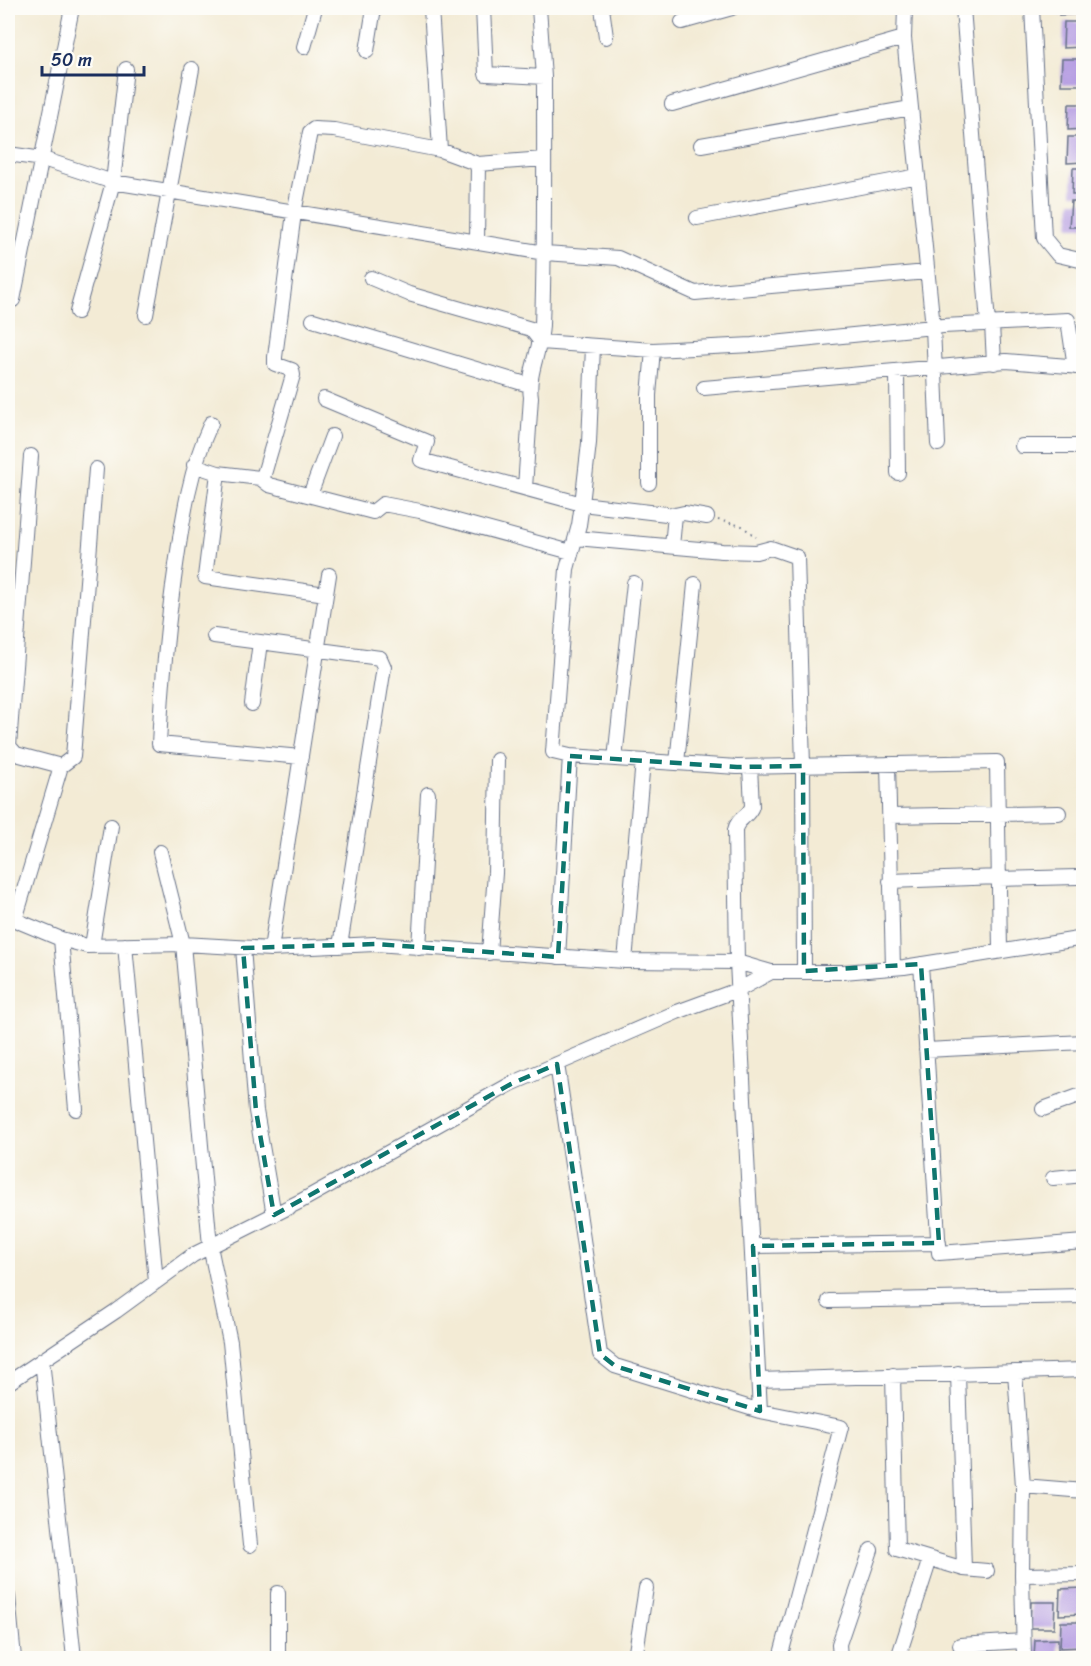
<svg xmlns="http://www.w3.org/2000/svg" width="1091" height="1666" font-family="Sriracha,sans-serif">
<rect width="100%" height="100%" fill="#fdfcf7"/>
<filter id="ink" filterUnits="userSpaceOnUse"><feTurbulence type="fractalNoise" baseFrequency=".0167" numOctaves="2"/><feDisplacementMap in="SourceGraphic" scale="12" xChannelSelector="R" yChannelSelector="G"/><feConvolveMatrix kernelMatrix="1 2 1 2 8 2 1 2 1" color-interpolation-filters="sRGB"/></filter>
<filter id="wash" filterUnits="userSpaceOnUse"><feTurbulence type="fractalNoise" baseFrequency=".008" numOctaves="4" result="noise"/><feDisplacementMap in="SourceGraphic" scale="24" xChannelSelector="R" yChannelSelector="G"/><feGaussianBlur stdDeviation="1.35" result="paint"/><feColorMatrix in="noise" values="0 0 0 0 0 0 0 0 0 0 0 0 0 0 0 0 0 1.4 0 .05"/><feComposite in="paint" operator="in"/></filter>
<g filter="url(#wash)">
<rect width="100%" height="100%" fill="#f3ebd5"/>
<g fill="none" stroke-linecap="round" stroke-linejoin="round">
<!-- stream -->
<path stroke="#3cadb4" stroke-width="4" d="M203,8l26,3"/>
</g>
<g id="blocks">
<!-- building -->
<path fill="#b197e1" d="M1060,8h24v6l-25,1z
M1064,22h20v25l-21,1z
M1062,59h22v26h-23z
M1069,104h15v25l-16,1z
M1068,137h16v25l-17,1z
M1073,168h11v26h-12z
M1071,201h13v26h-15z
M1084,1588l-1,26 -24,1 1,-26z
M1031,1602h24l-1,26h-24z
M1061,1622h23v25l-24,1z
M1058,1639v19h-24l1,-18z
M1084,1653v5h-21v-4z"/>
</g>
</g>
<g filter="url(#ink)">
<use href="#blocks" fill-opacity="0" stroke="#677188" stroke-width="1.5"/>
<g fill="none" stroke-linecap="round" stroke-linejoin="round">
<defs>
<path id="minor" d="M431,8l9,142
M483,8l3,66 58,3c0,83 1,166 -2,248 -1,25 -15,49 -11,72l-6,91
M539,8l5,69
M602,8l4,29
M963,8l25,316
M1032,8l12,230 14,17 26,6
M682,22l50,-14
M904,38l29,289 5,117
M304,47l11,-39
M367,51l7,-43
M672,104l232,-66 1,-30
M701,145l210,-37
M8,154l35,5 70,23 432,71 73,5 77,35 232,-21
M697,218l221,-42
M477,242l1,-78
M371,278l38,16 122,35 10,13 112,8 99,-5 191,-19 125,-6 7,47
M13,300l59,-292
M77,312l36,-130 13,-113
M146,315l46,-246
M313,320l216,65
M992,324l2,39
M593,346l-4,97 -7,61 93,11 -3,31
M897,372l1,101
M704,388l302,-27 75,6
M324,399l103,43 -6,18 161,44 -3,21 -12,44 -14,183 17,4
M211,423c-21,46 -28,93 -35,142 -9,60 -14,119 -17,179l142,13
M1022,446h62
M31,456l-22,290 7,8 45,12
M194,465l24,8 42,5 9,7 104,27 10,-8 37,7 151,41
M218,473l-13,104 121,17
M260,478l4,-4 29,-99 -1,-5 -17,-6v-7l19,-144 16,-81 4,-3 20,1 106,20 38,14 66,-5
M649,483v-88l4,-45
M310,495l22,-59
M675,515l9,-2 23,4
M576,538l146,13 34,1 15,-4 26,9 6,209 1,205
M214,636l46,6
M252,704l8,-62 120,16 4,9 -44,279
M615,759l19,-176
M677,763l18,-179
M888,764l5,204
M750,767l2,39c-3,11 -15,12 -17,24l2,132 34,10
M889,816l170,-3
M160,852l23,92 27,302 20,96 20,203
M999,879l78,-2
M890,881l109,-4
M8,917l53,22 26,7 96,-2 88,5 104,-5 250,17 112,1 23,449
M15,920l46,-154 12,-9 23,-288
M61,939l15,170
M125,945l31,337
M92,946l19,-120
M243,948l13,163 18,104
M419,948l9,-154
M271,949l58,-374
M489,953l6,-80 2,-113
M558,957l12,-201 167,11 260,-5 3,188
M625,961l18,-200
M921,964l18,289 145,-11
M926,1050l158,-8
M557,1064l43,290 15,12 145,45 81,16 -61,231
M1043,1109l41,-15
M1053,1178l31,-3
M753,1246l186,-3
M829,1301l255,-5
M42,1360l32,298
M1015,1372l8,114 61,5
M893,1375l4,174 67,20 -6,-196
M759,1380l325,-10
M8,1383l108,-72 77,-56 108,-54 210,-117 166,-72 63,-23 31,-17h72l61,-5 180,-29
M1023,1486l-1,89 62,-1
M964,1569l23,2
M1022,1575l2,83
M278,1593v65
M8,1596l6,62
M960,1645l63,-4
M635,1658l11,-70
M840,1658l-1,-14 32,-94
M898,1658l32,-99"/>
</defs>
<!-- minor casing -->
<use href="#minor" stroke="#677188" stroke-width="16"/>
<!-- path -->
<path stroke="#677188" stroke-width="2" stroke-dasharray="1.5 4.5" stroke-linecap="butt" d="M718,520l24,6 14,11"/>
<!-- minor -->
<use href="#minor" stroke="#fff" stroke-width="14"/>
</g>
</g>
<!-- marked area -->
<path fill="none" stroke="#0f766e" stroke-width="4.5" stroke-dasharray="12 8" stroke-linejoin="round" d="M570,756l167,11 66,-1 1,205 117,-7 18,279 -186,3 7,165 -145,-45 -15,-12 -43,-290 -46,20 -237,131 -18,-104 -13,-163 132,-4 183,13z"/>
<!-- margin -->
<rect width="1091" height="1666" fill="none" stroke="#fdfcf7" stroke-width="30"/>
<!-- scale -->
<path d="M42 66v9h102v-9" fill="none" stroke="#1b2f5e" stroke-width="3"/>
<text x="51" y="66" font-size="18" fill="#1b2f5e" stroke="#fdfcf7" stroke-width="4.5" paint-order="stroke">50 m</text>
</svg>
